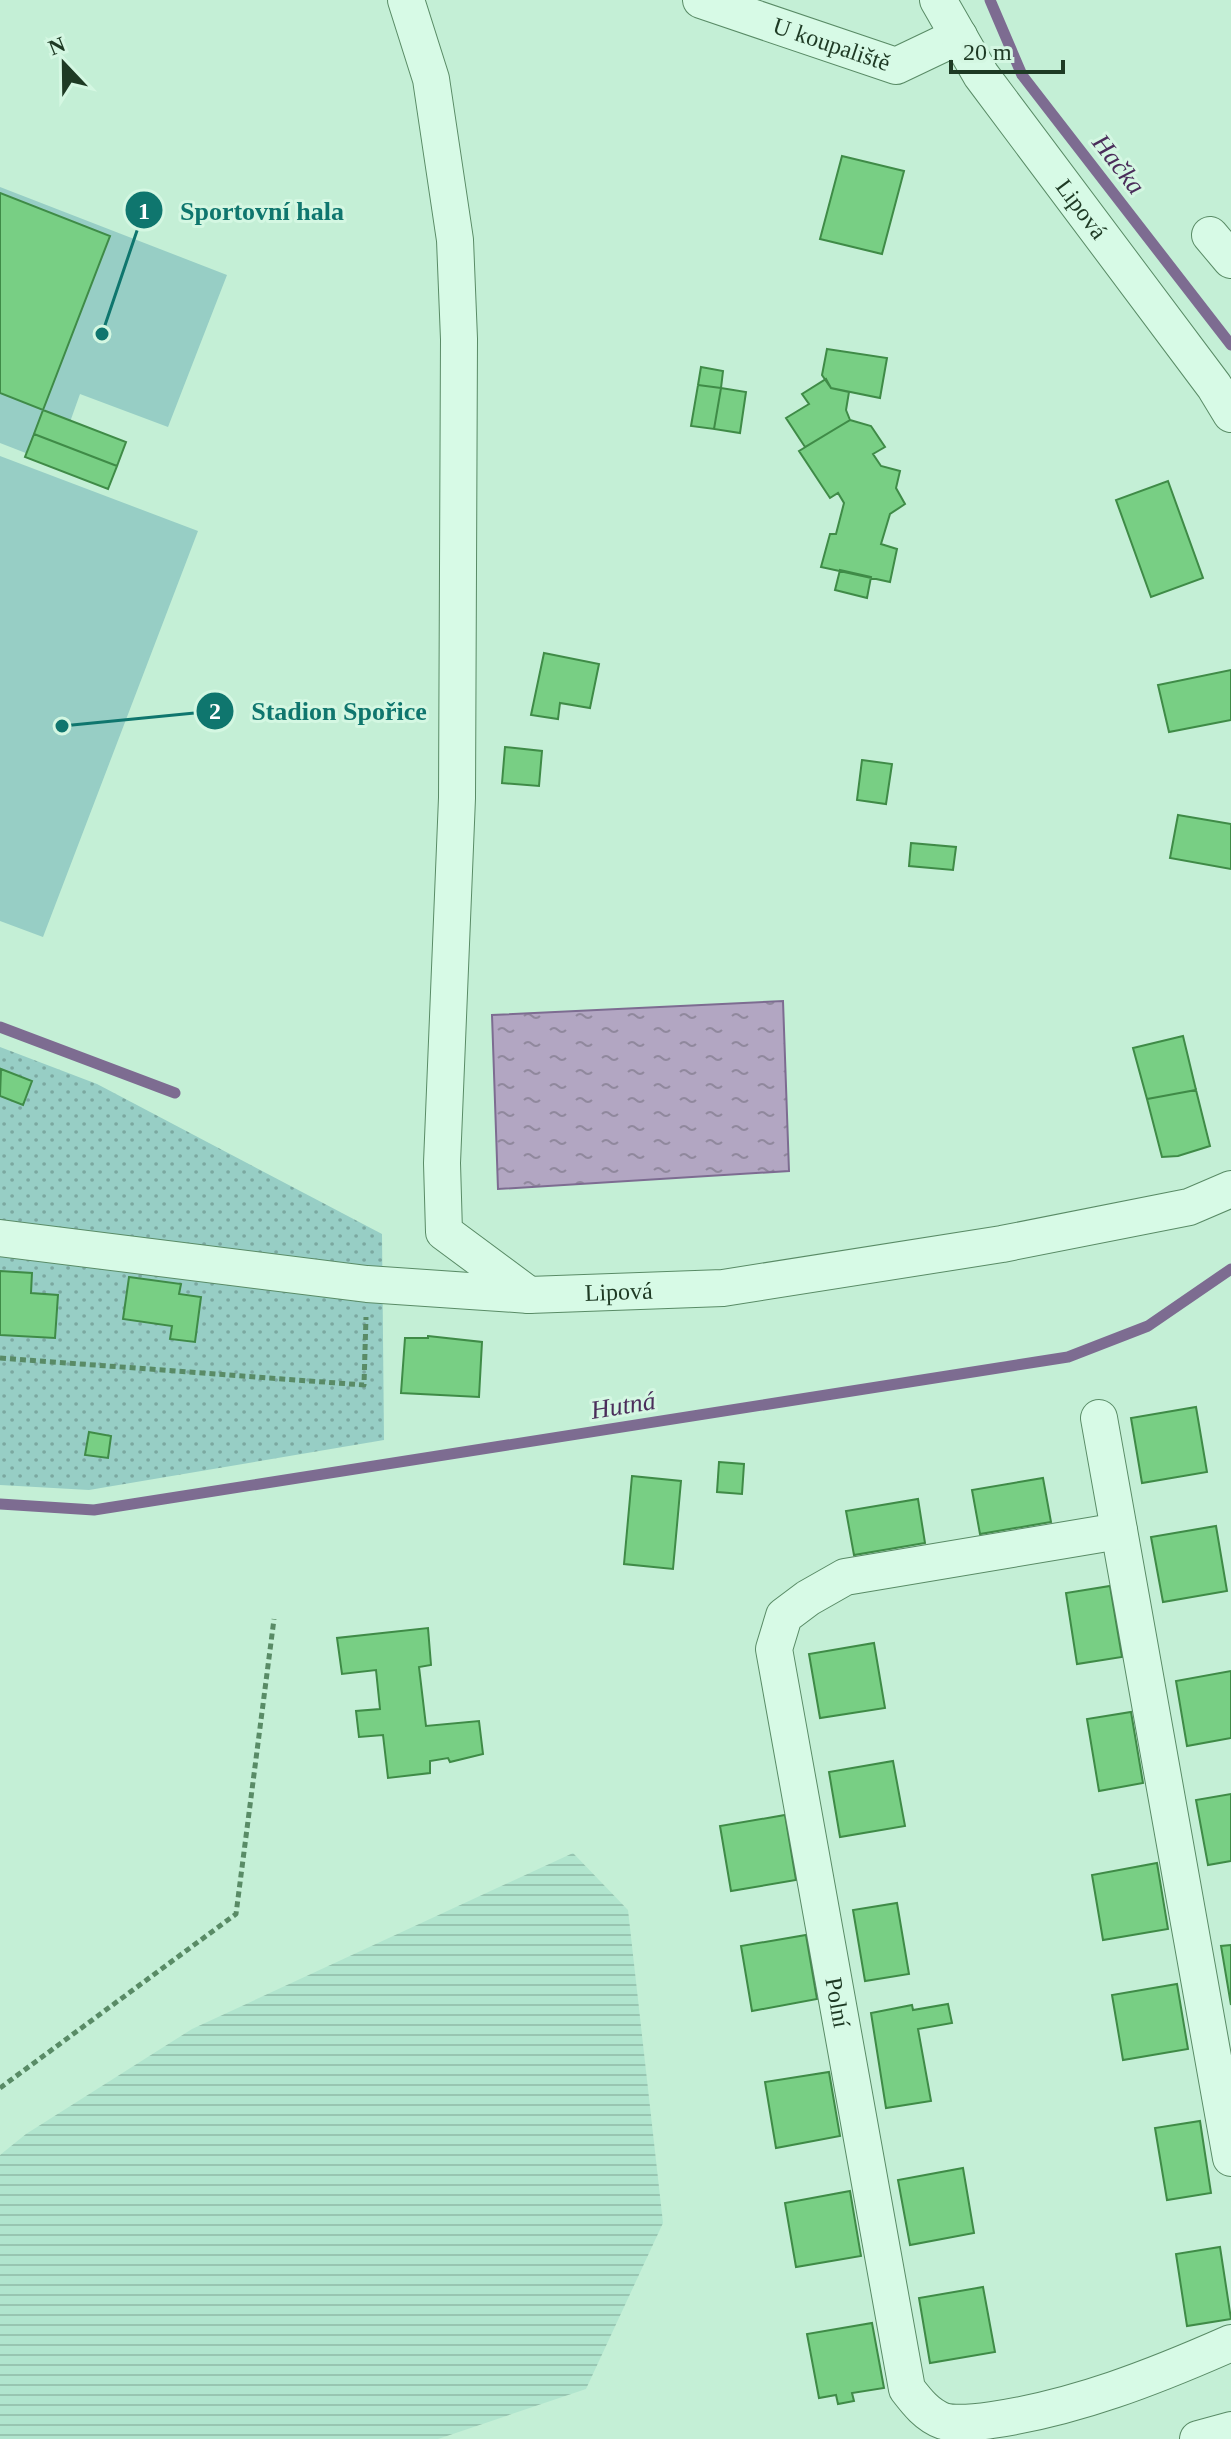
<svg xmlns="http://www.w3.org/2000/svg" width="1231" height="2439" font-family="'Times New Roman',serif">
<defs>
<pattern id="farmland-rules" width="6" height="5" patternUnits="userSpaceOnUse" patternTransform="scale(2)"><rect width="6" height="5" fill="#b1e5ce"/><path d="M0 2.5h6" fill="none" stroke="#98c5b1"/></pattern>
<pattern id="garden-dots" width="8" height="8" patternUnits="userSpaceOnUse" patternTransform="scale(2)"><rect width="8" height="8" fill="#97cec5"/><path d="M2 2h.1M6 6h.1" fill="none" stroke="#7ba8a0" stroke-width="1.8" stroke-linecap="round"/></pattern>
<pattern id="water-ripples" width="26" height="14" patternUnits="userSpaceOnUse" patternTransform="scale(2)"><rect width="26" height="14" fill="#b2a6c2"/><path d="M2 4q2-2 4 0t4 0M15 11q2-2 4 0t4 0" fill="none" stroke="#90889d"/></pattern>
</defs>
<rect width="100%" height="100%" fill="#c4efd6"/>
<!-- farmland -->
<path fill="url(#farmland-rules)" d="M573,1853l55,57 35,313 -77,166 -148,50h-438v-284l26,-21 166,-105z"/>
<!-- green -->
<path fill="#97cec5" d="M0,187l227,88 -59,152 -88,-33 -10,28 38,63 -108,-42z
M0,456l198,75 -155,406 -43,-16z"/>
<!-- garden -->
<path fill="url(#garden-dots)" d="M0,1047l97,37 285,150 2,206 -295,50 -89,-5z"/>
<!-- water -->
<path fill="url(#water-ripples)" stroke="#7d6c91" stroke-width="2" d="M783,1001l6,170 -291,18 -6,-174z"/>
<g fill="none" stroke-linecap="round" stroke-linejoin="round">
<!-- stream -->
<path stroke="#7d6c91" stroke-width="11" d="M990,0l32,75 209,270
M0,1027l175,66
M0,1504l94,6 974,-153 80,-31 83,-57"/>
</g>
<!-- building -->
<path fill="#78cf84" stroke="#3f8b47" stroke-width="2" d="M842,156l62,15 -22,83 -62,-15z
M0,193l110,43 -67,174 -43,-17z
M827,349l60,9 -7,40 -49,-10 -9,-13z
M701,367l22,4 -2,17 -23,-3z
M826,379l5,9 18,4 -3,18 4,10 -45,27 -19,-29 23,-14 -7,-10z
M698,385l23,3 -7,41 -23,-3z
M721,388l25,4 -6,41 -26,-4z
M43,410l83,32 -9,24 -83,-32z
M850,420l21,6 14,21 -12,7 8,12 19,5 -4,17 9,16 -15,10 -9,30 16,5 -7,33 -69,-15 9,-33h6l8,-31 -6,-10 -8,5 -31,-47z
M34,434l83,32 -9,23 -83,-32z
M1168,481l35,97 -52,19 -35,-97z
M840,570l31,7 -4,21 -32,-8z
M544,653l55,11 -9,44 -30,-5 -2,16 -27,-4z
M1231,670v50l-62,12 -11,-47z
M505,747l37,4 -3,35 -37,-3z
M862,760l30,4 -6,40 -29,-4z
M1178,815l53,9v45l-61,-11z
M911,843l45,4 -3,23 -44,-4z
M1183,1036l13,54 -49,9 -14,-51z
M1,1069l31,12 -9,24 -23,-9z
M1196,1090l14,56 -32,10 -16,1 -15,-58z
M0,1271l32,2 -1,20 27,2 -3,43 -55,-3z
M129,1277l52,7 -2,10 22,3 -6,45 -25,-3 2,-13 -49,-7z
M428,1336l54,6 -3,55 -78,-4 4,-55h23z
M1196,1407l11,65 -65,11 -11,-65z
M89,1432l22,4 -3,22 -23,-3z
M719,1462l25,2 -2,30 -25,-2z
M632,1476l49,5 -8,88 -49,-5z
M1043,1478l8,44 -71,12 -8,-44z
M918,1499l7,44 -71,12 -8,-44z
M1216,1526l11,65 -64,11 -12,-65z
M1110,1586l12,71 -45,7 -11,-71z
M428,1628l3,37 -12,2 7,59 53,-5 4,33 -33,8 -2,-4 -18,3v12l-42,5 -5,-43 -24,2 -3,-26 24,-2 -4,-39 -34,4 -5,-36z
M874,1643l11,65 -65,10 -11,-64z
M1231,1671v67l-44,8 -11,-65z
M1131,1712l12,71 -44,8 -12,-72z
M893,1761l12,65 -65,11 -11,-65z
M1231,1794v67l-23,4 -12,-65z
M785,1815l11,65 -65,11 -11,-65z
M1157,1863l11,66 -65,11 -11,-65z
M897,1903l12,71 -44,7 -12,-71z
M806,1935l11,64 -65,12 -11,-65z
M1231,1945v60l-10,-59z
M1177,1984l11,65 -65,11 -11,-65z
M948,2004l4,19 -34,6 13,72 -45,7 -15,-95 41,-8 1,5z
M829,2072l11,64 -64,12 -11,-66z
M1200,2121l11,72 -44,7 -12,-72z
M963,2168l11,65 -64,12 -12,-65z
M850,2191l11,65 -65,11 -11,-64z
M1220,2247l11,72 -44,7 -11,-72z
M983,2287l12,65 -65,11 -11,-65z
M872,2323l12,65 -32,5 2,8 -16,3 -2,-9 -17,3 -12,-64z"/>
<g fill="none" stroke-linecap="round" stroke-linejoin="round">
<defs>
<g id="minor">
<path d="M406,0l25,79 24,161 4,99 -2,459 -15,365 2,69 85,63"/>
<path id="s1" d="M701,0l195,66 63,-30"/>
<path id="s2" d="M938,0l43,75 233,311 17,28"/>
<path d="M1210,235l21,25"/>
<path id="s3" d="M0,1238l367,46 162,11 194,-7 279,-44 187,-37 42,-18"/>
<path d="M1099,1418l132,740"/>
<path id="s4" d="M1119,1531l-274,46 -37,21 -24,18 -10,33 133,740c10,13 20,26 36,32 14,4 35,1 49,-1 83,-12 162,-43 239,-77"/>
<path d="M1198,2439l33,-9"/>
</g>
</defs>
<!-- minor casing -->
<use href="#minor" stroke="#598b66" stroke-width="38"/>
<!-- path -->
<path stroke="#598b66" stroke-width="5" stroke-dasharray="6 4" stroke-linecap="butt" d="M0,1358l364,27 2,-68
M0,2088l236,-174 38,-295"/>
<!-- minor -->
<use href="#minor" stroke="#d7fae6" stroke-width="36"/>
</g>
<g text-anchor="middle" stroke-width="6" stroke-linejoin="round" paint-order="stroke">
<!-- street labels -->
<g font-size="24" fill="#1e3a24" stroke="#d4f7e2">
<text dy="8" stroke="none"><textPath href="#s1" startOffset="138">U koupaliště</textPath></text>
<text dy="8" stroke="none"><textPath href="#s2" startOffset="254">Lipová</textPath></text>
<text dy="8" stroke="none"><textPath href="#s3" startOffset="622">Lipová</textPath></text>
<text dy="8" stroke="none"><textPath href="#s4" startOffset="744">Polní</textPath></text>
</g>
<!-- water labels -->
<g font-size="26" font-style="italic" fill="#4a2d5a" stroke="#d4f7e2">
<text transform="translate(1119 164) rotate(52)" y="9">Hačka</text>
<text transform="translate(623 1405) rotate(-9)" y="9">Hutná</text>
</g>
</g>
<!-- callouts -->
<path fill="none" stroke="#0f766e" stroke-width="3" d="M102 334L144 210M62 726L215 711"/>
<g fill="#0f766e" stroke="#d4f7e2" stroke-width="3">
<circle cx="102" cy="334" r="8"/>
<circle cx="62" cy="726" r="8"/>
<circle cx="144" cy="210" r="20"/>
<circle cx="215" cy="711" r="20"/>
</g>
<g font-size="24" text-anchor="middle" font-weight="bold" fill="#fff">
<text x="144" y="219">1</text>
<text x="215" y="719">2</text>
</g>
<g font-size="26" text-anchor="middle" font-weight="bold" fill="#0f766e" stroke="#d4f7e2" stroke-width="6" stroke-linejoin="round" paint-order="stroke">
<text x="262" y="220">Sportovní hala</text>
<text x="339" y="720">Stadion Spořice</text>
</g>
<!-- north arrow -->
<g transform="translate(64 64) rotate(338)" stroke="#d4f7e2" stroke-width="6" paint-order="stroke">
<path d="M0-6L14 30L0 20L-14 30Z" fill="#1e3a24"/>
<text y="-12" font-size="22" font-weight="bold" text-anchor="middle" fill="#1e3a24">N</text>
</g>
<!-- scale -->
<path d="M951 60v12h112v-12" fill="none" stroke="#1e3a24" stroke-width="4"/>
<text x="963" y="60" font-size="24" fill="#1e3a24" stroke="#d4f7e2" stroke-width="6" paint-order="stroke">20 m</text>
</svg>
